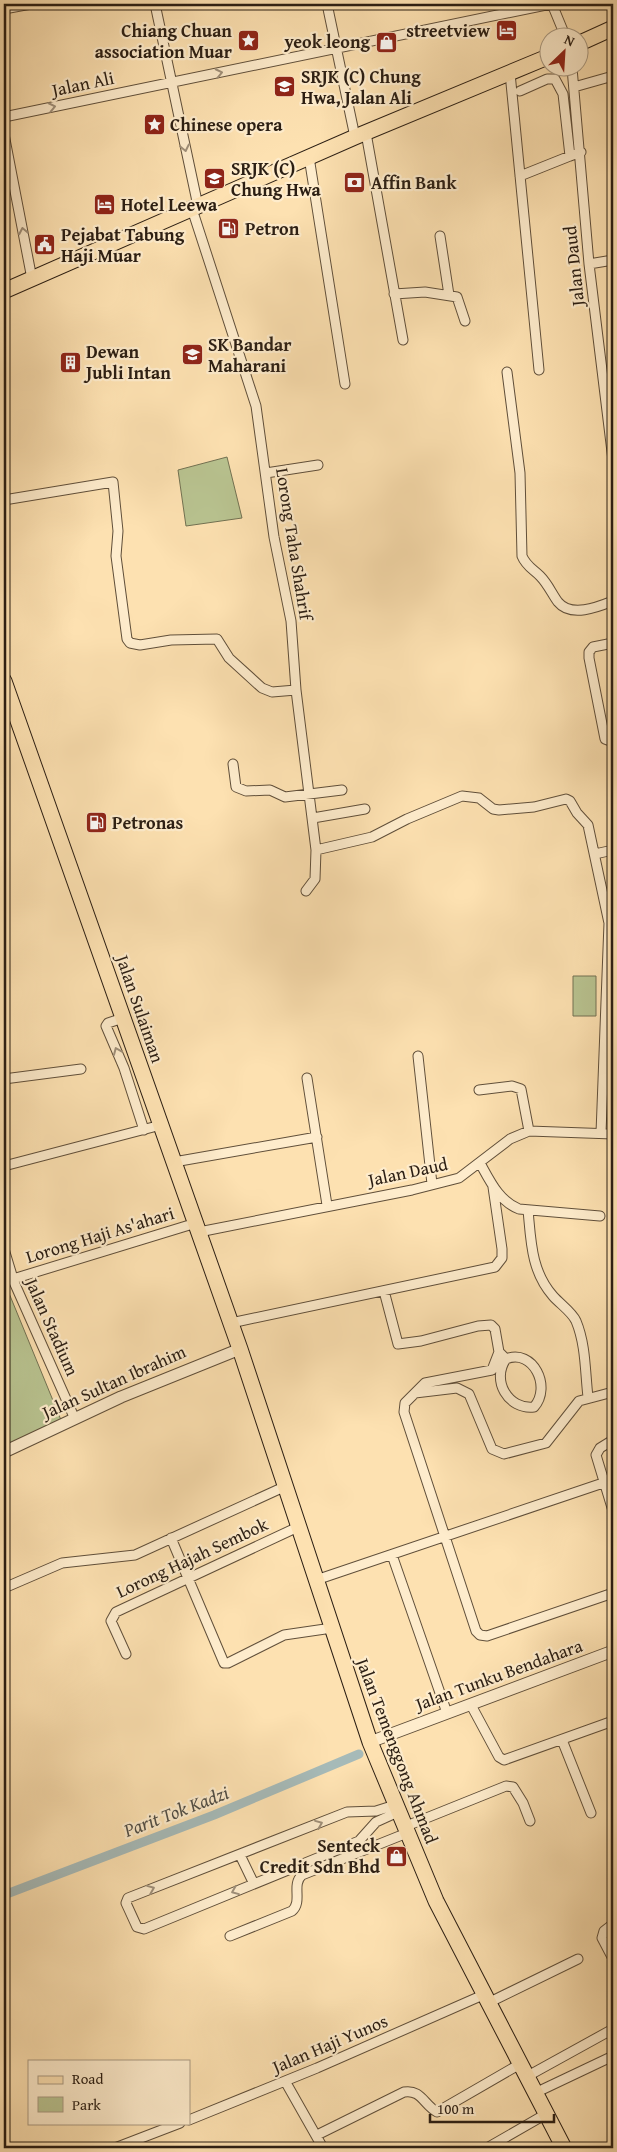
<svg xmlns="http://www.w3.org/2000/svg" width="617" height="2152" font-family="'Gentium Book Plus',serif">
<rect width="100%" height="100%" fill="#fde1b1"/>
<filter id="stains"><feTurbulence type="fractalNoise" baseFrequency=".004" numOctaves="4"/><feColorMatrix values="0 0 0 0 .2 0 0 0 0 .09 0 0 0 0 .02 0 0 0 .5 -.17"/></filter>
<radialGradient id="worn" r=".72"><stop offset=".6" stop-color="#630" stop-opacity="0"/><stop offset="1" stop-color="#630" stop-opacity=".3"/></radialGradient>
<!-- green -->
<path fill="#b9c491" stroke="#727152" d="M227,457l15,61 -56,8 -8,-56z
M573,976h23v40h-23z
M4,1281l57,139 -57,27z"/>
<g fill="none" stroke-linecap="round" stroke-linejoin="round">
<!-- canal -->
<path stroke="#a6bab8" stroke-width="9" d="M4,1895l210,-80 145,-61"/>
<defs>
<path id="minor" d="M155,4l43,202
M327,4l28,133
M552,4l14,34
M4,9l27,-5
M572,68l17,196 24,196
M510,73l29,297
M574,87l39,-11
M520,91l27,-12h8l8,15 7,62 11,-4
M4,117l547,-113
M366,133l37,207
M4,134l28,145
M309,157l36,227
M520,176l50,-20
M192,209l64,197 18,131 17,84 5,69 20,160 -1,29 -9,12
M440,236l9,59
M589,264l24,-4
M394,294l31,-2 32,5 8,24
M507,372l13,101 2,83c4,10 11,13 18,20 8,8 12,18 18,26 13,16 40,5 55,-1
M266,473l52,-8
M4,500l109,-18 5,49 -2,25 11,83 3,4 10,2 31,-5 46,-1 12,19 33,30 10,4 24,-2
M613,643l-20,4 -4,5v6l16,81 8,3
M233,764l3,23 10,4 24,-1 15,7 57,-7
M313,818l52,-9
M316,850l56,-13 35,-18 55,-23 17,2 14,11 6,1 35,-3 32,-8 4,2 7,12 11,12 21,98 -8,210
M595,854l18,-4
M123,1018l-15,5 -2,3 18,42 20,62
M418,1056l14,128
M307,1078l20,127
M4,1079l77,-10
M479,1090l33,-4 9,3 8,42
M174,1162l143,-25
M480,1163c10,18 19,38 39,46l81,7
M4,1166l157,-41
M528,1210c3,31 3,61 25,86 7,8 19,16 23,25 10,24 9,51 12,76
M199,1232l213,-42 47,-12 51,-39 19,-8 84,3
M4,1249l10,33 60,135
M13,1279l183,-56
M384,1291l14,53 23,-3 57,-15 13,-1 4,4 4,23 7,7c27,-11 46,28 28,48 -26,3 -43,-27 -28,-48
M231,1323l264,-56 7,-9v-9l-9,-62
M613,1392l-34,9 -33,42 -42,11 -12,-5 -23,-55 -12,-6 -42,5 -10,10 -1,9 72,219 4,4 7,1 126,-43
M415,1393l10,-10 67,-13 7,-18
M613,1440l-13,8 -4,7 17,56
M171,1538l53,125h4l56,-28 48,-7
M392,1555l55,158
M316,1580l287,-97
M4,1588l58,-25 73,-8 151,-69
M126,1654l-15,-33 5,-9 182,-85
M471,1705l28,52 5,3 109,-39
M562,1740l29,73
M395,1805l-19,6 -29,1 -219,86 -2,5 11,24 7,2 215,-88 17,-19 22,-10
M404,1827l102,-41 7,1 10,16 7,18
M240,1855l14,29
M230,1936l62,-25c11,-10 -1,-26 10,-36l105,-42
M612,1957l-10,-19 2,-7 9,-7
M488,2003l90,-44
M526,2077l87,-48
M285,2081l38,67
M535,2093l78,-37
M189,2120l128,-52 166,-73
M317,2135l87,-43c17,-3 20,13 33,20l83,-48
M115,2148l65,-25
M487,2148l59,-34"/>
<path id="tertiary" d="M4,1452l117,-55 119,-48
M370,1742l243,-91"/>
<path id="primary" d="M580,43l33,-15
M4,291l351,-154 195,-81
M4,681l236,668 130,393 66,159 128,247"/>
</defs>
<!-- minor casing -->
<use href="#minor" stroke="#604f3a" stroke-width="11"/>
<!-- tertiary casing -->
<use href="#tertiary" stroke="#604f3a" stroke-width="13"/>
<!-- primary casing -->
<use href="#primary" stroke="#2b1e13" stroke-width="17"/>
<!-- minor -->
<use href="#minor" stroke="#feeccc" stroke-width="9"/>
<!-- tertiary -->
<use href="#tertiary" stroke="#feeccc" stroke-width="11"/>
<!-- primary -->
<use href="#primary" stroke="#fde1b1" stroke-width="15"/>
</g>
<!-- one-way arrows -->
<defs><path id="oneway-chevron" d="M-2-3.5L2.5 0L-2 3.5" fill="none" stroke-width="1.6" stroke-linecap="round" stroke-linejoin="round" transform="scale(1.25)"/></defs>
<g stroke="#9f8f79">
<use href="#oneway-chevron" transform="translate(219 73) rotate(-12)"/>
<use href="#oneway-chevron" transform="translate(52 107) rotate(-12)"/>
<use href="#oneway-chevron" transform="translate(185 148) rotate(78)"/>
<use href="#oneway-chevron" transform="translate(23 231) rotate(-101)"/>
<use href="#oneway-chevron" transform="translate(117 1051) rotate(-113)"/>
<use href="#oneway-chevron" transform="translate(319 1824) rotate(-22)"/>
<use href="#oneway-chevron" transform="translate(151 1889) rotate(-22)"/>
<use href="#oneway-chevron" transform="translate(235 1891) rotate(158)"/>
</g>
<!-- icons -->
<defs>
<symbol id="hotel-square" viewBox="-11 -11 22 22"><rect x="-9" y="-9" width="18" height="18" rx="4" fill="#8f2418" stroke="#feeccc"/><path d="M-6-4.5h1.5V1H6V5H4.5V3h-9V5H-6ZM-4 0a1.8 1.8 0 1 1 3.6 0ZM.5 0V-2.5h3Q6-2.5 6 0Z" fill="#fff"/></symbol>
<symbol id="sight-square" viewBox="-11 -11 22 22"><rect x="-9" y="-9" width="18" height="18" rx="4" fill="#8f2418" stroke="#feeccc"/><path d="M0-6L1.8-2.2L6-1.7L2.9 1.2L3.7 5.4L0 3.3L-3.7 5.4L-2.9 1.2L-6-1.7L-1.8-2.2Z" fill="#fff"/></symbol>
<symbol id="shop-square" viewBox="-11 -11 22 22"><rect x="-9" y="-9" width="18" height="18" rx="4" fill="#8f2418" stroke="#feeccc"/><path d="M-5-2.5h2.3a2.7 3.5 0 0 1 5.4 0H5L5.5 6h-11ZM-1.5-2.5h3a1.5 2.3 0 0 0-3 0Z" fill="#fff"/></symbol>
<symbol id="school-square" viewBox="-11 -11 22 22"><rect x="-9" y="-9" width="18" height="18" rx="4" fill="#8f2418" stroke="#feeccc"/><path d="M0-5L7-2L0 1L-7-2ZM-4 1L0 2.5L4 1V4Q0 6-4 4Z" fill="#fff"/></symbol>
<symbol id="bank-square" viewBox="-11 -11 22 22"><rect x="-9" y="-9" width="18" height="18" rx="4" fill="#8f2418" stroke="#feeccc"/><path d="M-6-4H6V4H-6ZM0-2.3a2.3 2.3 0 1 0 0 4.6a2.3 2.3 0 1 0 0-4.6Z" fill="#fff"/></symbol>
<symbol id="fuel-square" viewBox="-11 -11 22 22"><rect x="-9" y="-9" width="18" height="18" rx="4" fill="#8f2418" stroke="#feeccc"/><path d="M-5.5-6h7V0h2V4h1.3V-2.5L3-4.5l.8-.8L6-3V5H2.5V1h-1V6h-7ZM-4.2-4.7v3.2H.2V-4.7Z" fill="#fff"/></symbol>
<symbol id="civic-square" viewBox="-11 -11 22 22"><rect x="-9" y="-9" width="18" height="18" rx="4" fill="#8f2418" stroke="#feeccc"/><path d="M-.6-6.5H3V-4.5H.6V-3L4-1V1h2V6H-6V1h2V-1L-.6-3ZM-1.2 2.5V6h2.4V2.5Z" fill="#fff"/></symbol>
<symbol id="building-square" viewBox="-11 -11 22 22"><rect x="-9" y="-9" width="18" height="18" rx="4" fill="#8f2418" stroke="#feeccc"/><path d="M-4-6H4V6H1V3H-1V6H-4ZM-2.5-4.3h1.7v1.8h-1.7ZM.8-4.3h1.7v1.8H.8ZM-2.5-1h1.7V.8h-1.7ZM.8-1h1.7V.8H.8Z" fill="#fff"/></symbol>
</defs>
<g fill-rule="evenodd">
<use href="#hotel-square" x="494" y="18" width="25" height="25"/>
<use href="#sight-square" x="236" y="28" width="25" height="25"/>
<use href="#shop-square" x="374" y="30" width="25" height="25"/>
<use href="#school-square" x="272" y="74" width="25" height="25"/>
<use href="#sight-square" x="142" y="112" width="25" height="25"/>
<use href="#school-square" x="202" y="166" width="25" height="25"/>
<use href="#bank-square" x="342" y="170" width="25" height="25"/>
<use href="#hotel-square" x="92" y="192" width="25" height="25"/>
<use href="#fuel-square" x="216" y="216" width="25" height="25"/>
<use href="#civic-square" x="32" y="232" width="25" height="25"/>
<use href="#school-square" x="180" y="342" width="25" height="25"/>
<use href="#building-square" x="58" y="350" width="25" height="25"/>
<use href="#fuel-square" x="84" y="810" width="25" height="25"/>
<use href="#shop-square" x="384" y="1844" width="25" height="25"/>
</g>
<g text-anchor="middle" stroke-width="4.5" stroke-linejoin="round" paint-order="stroke">
<!-- poi labels -->
<g font-size="18" font-weight="bold" fill="#2b1e13" stroke="#feeccc" text-anchor="start">
<text x="232" y="37" text-anchor="end">Chiang Chuan<tspan x="232" dy="21">association Muar</tspan></text>
<text x="490" y="37" text-anchor="end">streetview</text>
<text x="370" y="48" text-anchor="end">yeok leong</text>
<text x="301" y="83">SRJK (C) Chung<tspan x="301" dy="21">Hwa, Jalan Ali</tspan></text>
<text x="170" y="131">Chinese opera</text>
<text x="231" y="175">SRJK (C)<tspan x="231" dy="21">Chung Hwa</tspan></text>
<text x="371" y="189">Affin Bank</text>
<text x="121" y="211">Hotel Leewa</text>
<text x="245" y="235">Petron</text>
<text x="61" y="241">Pejabat Tabung<tspan x="61" dy="21">Haji Muar</tspan></text>
<text x="208" y="351">SK Bandar<tspan x="208" dy="21">Maharani</tspan></text>
<text x="86" y="358">Dewan<tspan x="86" dy="21">Jubli Intan</tspan></text>
<text x="112" y="829">Petronas</text>
<text x="380" y="1852" text-anchor="end">Senteck<tspan x="380" dy="21">Credit Sdn Bhd</tspan></text>
</g>
<!-- street labels -->
<g font-size="18" fill="#2b1e13" stroke="#feeccc">
<text transform="translate(83 84) rotate(-12)" y="6">Jalan Ali</text>
<text transform="translate(574 266) rotate(-96)" y="6">Jalan Daud</text>
<text transform="translate(294 544) rotate(81)" y="6">Lorong Taha Shahrif</text>
<text transform="translate(140 1009) rotate(71)" y="6">Jalan Sulaiman</text>
<text transform="translate(408 1172) rotate(-12)" y="6">Jalan Daud</text>
<text transform="translate(100 1235) rotate(-17)" y="6">Lorong Haji As'ahari</text>
<text transform="translate(52 1327) rotate(66)" y="6">Jalan Stadium</text>
<text transform="translate(114 1382) rotate(-24)" y="6">Jalan Sultan Ibrahim</text>
<text transform="translate(192 1558) rotate(-25)" y="6">Lorong Hajah Sembok</text>
<text transform="translate(499 1675) rotate(-20)" y="6">Jalan Tunku Bendahara</text>
<text transform="translate(397 1751) rotate(69)" y="6">Jalan Temenggong Ahmad</text>
<text transform="translate(330 2044) rotate(-23)" y="6">Jalan Haji Yunos</text>
</g>
<!-- water labels -->
<g font-size="19" font-style="italic" fill="#504d45" stroke="#feeccc">
<text transform="translate(176 1811) rotate(-21)" y="7">Parit Tok Kadzi</text>
</g>
</g>
<!-- margin -->
<rect width="617" height="2152" fill="none" stroke="#fde1b1" stroke-width="20"/>
<rect x="5" y="5" width="607" height="2142" fill="none" stroke="#2b1e13" stroke-width="2.5"/>
<rect x="10" y="10" width="597" height="2132" fill="none" stroke="#2b1e13"/>
<!-- legend -->
<rect x="28" y="2060" width="162" height="65" fill="#feeccc" stroke="#aa9a82"/>
<rect x="38" y="2076" width="25" height="8" fill="#fde1b1" stroke="#aa9a82"/>
<text x="72" y="2084" font-size="15" fill="#2b1e13">Road</text>
<rect x="38" y="2097" width="25" height="15" fill="#b9c491" stroke="#aa9a82"/>
<text x="72" y="2110" font-size="15" fill="#2b1e13">Park</text>
<!-- north arrow -->
<g transform="translate(564 52) rotate(25)"><circle r="24" fill="#feeccc" stroke="#aa9a82"/>
<path d="M0-4L9 19L0 12L-9 19Z" fill="#8f2418"/>
<text y="-8" font-size="14" font-weight="bold" text-anchor="middle" fill="#2b1e13">N</text>
</g>
<!-- scale -->
<path d="M430 2114v8h124v-8" fill="none" stroke="#2b1e13" stroke-width="2.5"/>
<text x="437" y="2114" font-size="15" fill="#2b1e13" stroke="#feeccc" stroke-width="4" paint-order="stroke">100 m</text>
<rect width="100%" height="100%" filter="url(#stains)"/>
<rect width="100%" height="100%" fill="url(#worn)"/>
</svg>
